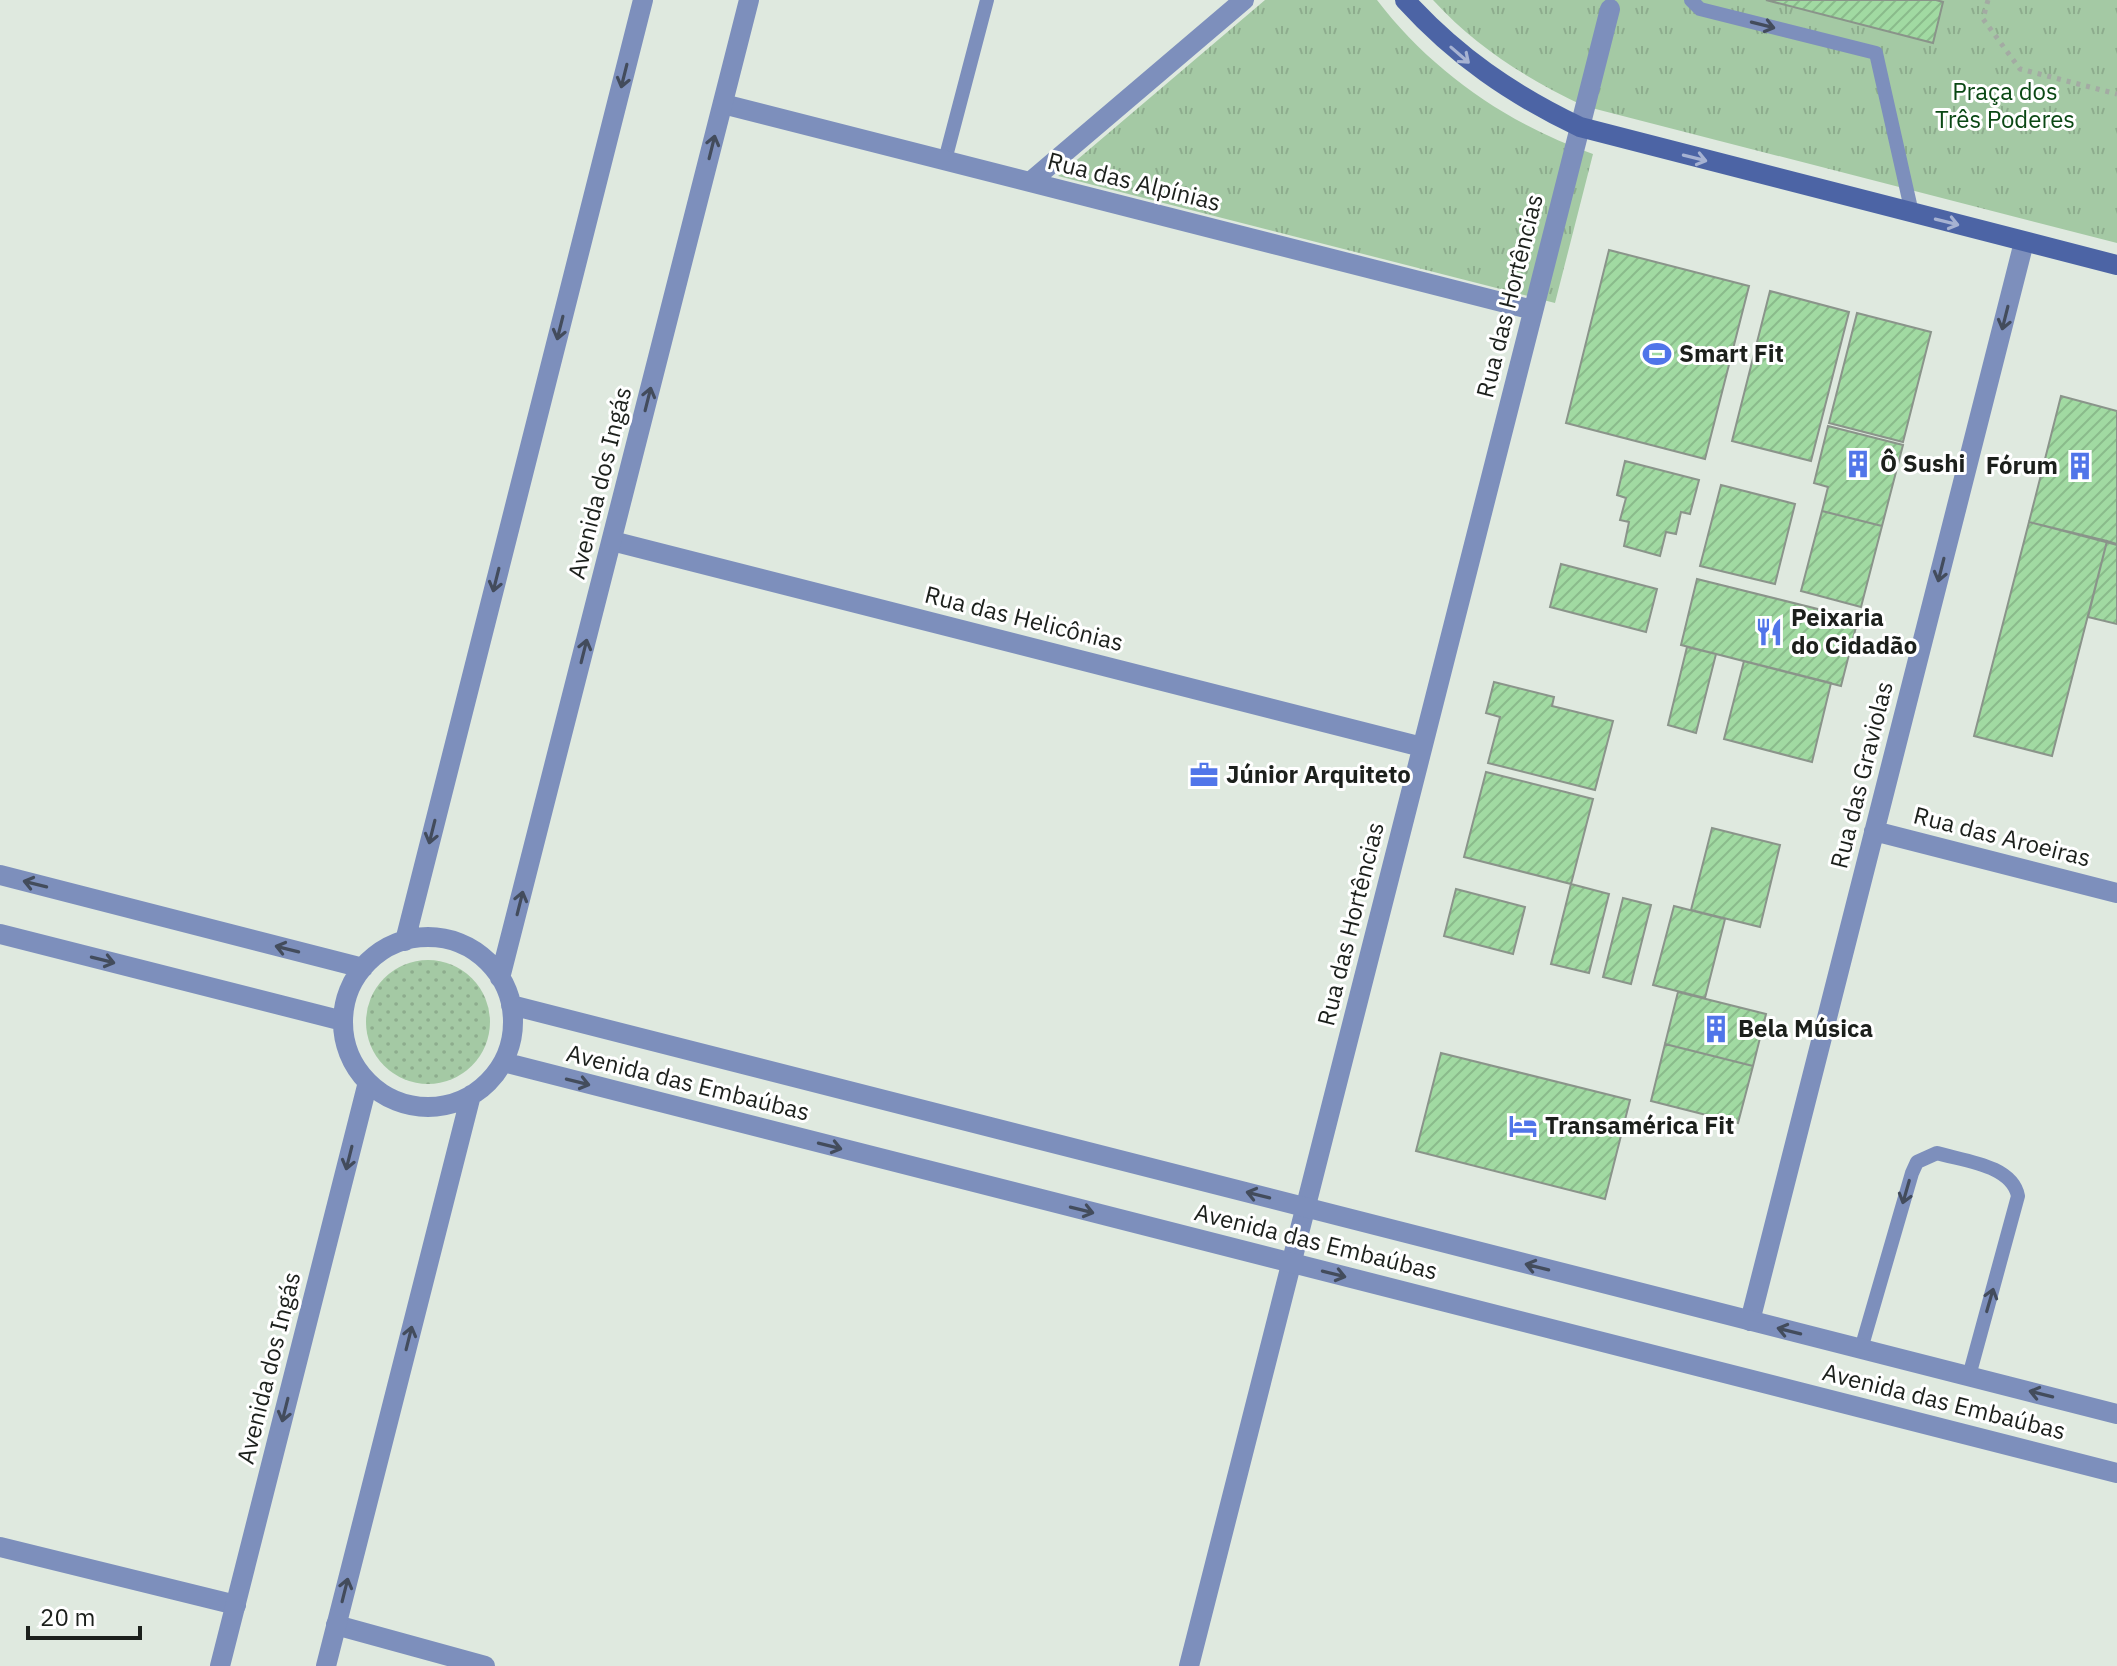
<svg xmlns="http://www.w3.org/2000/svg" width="2117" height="1666" font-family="'IBM Plex Sans',sans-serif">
<defs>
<pattern id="grass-dots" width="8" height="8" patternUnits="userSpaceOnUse" patternTransform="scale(2)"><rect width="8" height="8" fill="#a4c9a4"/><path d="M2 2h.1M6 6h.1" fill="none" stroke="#8dac8d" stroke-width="1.8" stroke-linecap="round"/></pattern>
<pattern id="park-tufts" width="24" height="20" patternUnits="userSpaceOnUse" patternTransform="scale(2)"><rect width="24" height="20" fill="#a4c9a4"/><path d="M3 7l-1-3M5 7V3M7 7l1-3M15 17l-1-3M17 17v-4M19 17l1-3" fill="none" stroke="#8dac8d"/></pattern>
<pattern id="building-hatch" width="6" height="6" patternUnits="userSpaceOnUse" patternTransform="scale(2)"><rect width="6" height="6" fill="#a1daa2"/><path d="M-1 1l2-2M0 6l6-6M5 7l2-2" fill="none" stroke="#8abb8b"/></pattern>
</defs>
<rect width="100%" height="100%" fill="#dfe9df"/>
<!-- grass -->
<path fill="url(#grass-dots)" d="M366 1022a62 62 0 1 1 124 0a62 62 0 1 1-124 0Z"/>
<!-- park -->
<path fill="url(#park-tufts)" d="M1265,0h112c54,71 132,125 216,154l-38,149 -497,-127z
M1433,0h684v243l-533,-137c-57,-27 -108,-59 -151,-106z"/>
<!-- building -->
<path fill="url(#building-hatch)" stroke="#8a948a" stroke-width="2" d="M1766,0h170l7,2 -10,41z
M1609,250l140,36 -44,173 -139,-36z
M1770,291l79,21 -38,149 -79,-20z
M1857,313l74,19 -28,110 -74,-19z
M2061,396l56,15v134l-88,-23z
M1828,426l75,19 -21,81 -60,-15 6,-24 -14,-4z
M1625,461l74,19 -9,34 -9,-2 -5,22 -10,-2 -6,24 -36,-10 5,-24 -9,-2 6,-22 -9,-3z
M1721,485l74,19 -20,80 -75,-18z
M1822,511l60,15 -21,81 -60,-16z
M2029,522l78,19 -55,215 -78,-20z
M2107,541l10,3v80l-29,-7z
M1561,564l96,25 -11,43 -96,-25z
M1697,579l161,40 -17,67 -160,-41z
M1687,647l29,7 -20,79 -28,-8z
M1744,661l87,22 -19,79 -88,-23z
M1494,682l60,15 -2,9 61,15 -18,69 -107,-27 12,-46 -14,-4z
M1486,772l107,27 -22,85 -107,-27z
M1712,828l68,17 -20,82 -69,-17z
M1571,884l38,10 -20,79 -38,-9z
M1456,889l69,18 -12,47 -69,-18z
M1623,898l28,7 -20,79 -28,-7z
M1674,906l51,13 -20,79 -52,-13z
M1678,992l88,22 -13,52 -88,-22z
M1665,1044l88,22 -15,57 -87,-22z
M1441,1053l189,47 -25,99 -189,-48z"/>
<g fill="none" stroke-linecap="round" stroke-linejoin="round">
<!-- path -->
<path stroke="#a3aba3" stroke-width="5" stroke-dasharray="4 6" stroke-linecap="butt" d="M1988,0l-5,19 37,50 97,25"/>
<!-- service -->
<path stroke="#7d8fbc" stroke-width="14" d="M1691,0l9,9 176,44 36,160
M945,160l42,-160
M1861,1349l51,-176 5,-11 20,-9c27,8 75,12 81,43l-49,180"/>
<!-- minor -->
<path stroke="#7d8fbc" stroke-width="20" d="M723,104l810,206
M1030,182l214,-182
M612,541l810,206
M1874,831l243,62
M1750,1321l274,-1079
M0,1547l236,58
M336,1625l149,41
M1189,1666l421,-1657"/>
<!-- tertiary -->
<path stroke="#7d8fbc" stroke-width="20" d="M0,875l363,93
M0,934l343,87
M343 1022a85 85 0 1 1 170 0a85 85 0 1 1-170 0Z
M405,941l238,-941
M500,978l249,-978
M511,1005l1606,409
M503,1062l1614,411
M220,1666l148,-584
M326,1666l145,-571"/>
<!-- secondary -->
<path stroke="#4c64a5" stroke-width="20" d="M1405,0c51,56 106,94 175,127l537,138"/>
</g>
<!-- one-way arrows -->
<defs><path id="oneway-shaft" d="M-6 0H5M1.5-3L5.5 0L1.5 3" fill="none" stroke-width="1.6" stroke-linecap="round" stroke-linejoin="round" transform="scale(2)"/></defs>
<g stroke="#434c5c">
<use href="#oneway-shaft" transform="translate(1763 25) rotate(14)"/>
<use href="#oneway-shaft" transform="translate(624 76) rotate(104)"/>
<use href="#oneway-shaft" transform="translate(712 147) rotate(-76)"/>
<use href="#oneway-shaft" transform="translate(2005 318) rotate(104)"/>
<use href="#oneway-shaft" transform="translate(560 328) rotate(104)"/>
<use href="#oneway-shaft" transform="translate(648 399) rotate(-76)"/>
<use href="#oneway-shaft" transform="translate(1941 570) rotate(104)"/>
<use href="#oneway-shaft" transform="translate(496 580) rotate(104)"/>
<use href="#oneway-shaft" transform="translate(584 651) rotate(-76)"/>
<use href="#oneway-shaft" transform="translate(432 832) rotate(104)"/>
<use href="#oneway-shaft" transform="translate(35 884) rotate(-166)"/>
<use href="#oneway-shaft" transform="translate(520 903) rotate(-76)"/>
<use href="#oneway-shaft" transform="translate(287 949) rotate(-166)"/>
<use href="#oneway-shaft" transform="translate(103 960) rotate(14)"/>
<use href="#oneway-shaft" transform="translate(578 1082) rotate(14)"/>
<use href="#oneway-shaft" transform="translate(830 1146) rotate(14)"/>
<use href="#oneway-shaft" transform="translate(349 1158) rotate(104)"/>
<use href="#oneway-shaft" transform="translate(1906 1192) rotate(106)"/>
<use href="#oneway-shaft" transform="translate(1258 1195) rotate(-166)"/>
<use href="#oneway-shaft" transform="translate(1082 1210) rotate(14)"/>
<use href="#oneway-shaft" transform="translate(1537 1267) rotate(-166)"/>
<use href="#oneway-shaft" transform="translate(1334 1274) rotate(14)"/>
<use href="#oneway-shaft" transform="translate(1990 1300) rotate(-74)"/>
<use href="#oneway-shaft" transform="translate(1789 1331) rotate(-166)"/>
<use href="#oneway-shaft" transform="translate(409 1338) rotate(-76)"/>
<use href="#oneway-shaft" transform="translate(2041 1394) rotate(-166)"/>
<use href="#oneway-shaft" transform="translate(285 1410) rotate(104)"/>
<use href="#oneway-shaft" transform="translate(345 1590) rotate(-76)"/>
</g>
<g stroke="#a6b2d2">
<use href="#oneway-shaft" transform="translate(1460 55) rotate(41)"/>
<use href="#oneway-shaft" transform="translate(1695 158) rotate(14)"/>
<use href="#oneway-shaft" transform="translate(1947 222) rotate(14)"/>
</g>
<!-- icons -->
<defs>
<symbol id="stadium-bare" viewBox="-9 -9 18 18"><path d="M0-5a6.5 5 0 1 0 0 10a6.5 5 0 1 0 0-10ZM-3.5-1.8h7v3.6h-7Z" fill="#5075e9" stroke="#fff" stroke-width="2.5" paint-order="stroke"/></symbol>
<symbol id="building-bare" viewBox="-9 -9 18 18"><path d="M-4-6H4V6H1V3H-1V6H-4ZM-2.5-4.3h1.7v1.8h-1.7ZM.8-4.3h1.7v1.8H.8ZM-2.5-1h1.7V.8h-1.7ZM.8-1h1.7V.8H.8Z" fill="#5075e9" stroke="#fff" stroke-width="2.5" paint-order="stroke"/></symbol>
<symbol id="restaurant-bare" viewBox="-9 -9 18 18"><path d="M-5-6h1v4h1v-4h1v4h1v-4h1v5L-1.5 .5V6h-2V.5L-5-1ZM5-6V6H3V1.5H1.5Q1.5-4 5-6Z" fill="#5075e9" stroke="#fff" stroke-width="2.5" paint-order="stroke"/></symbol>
<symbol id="office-bare" viewBox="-9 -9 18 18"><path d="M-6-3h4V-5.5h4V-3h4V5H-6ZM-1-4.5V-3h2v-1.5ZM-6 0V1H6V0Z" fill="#5075e9" stroke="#fff" stroke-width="2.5" paint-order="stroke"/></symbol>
<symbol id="hotel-bare" viewBox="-9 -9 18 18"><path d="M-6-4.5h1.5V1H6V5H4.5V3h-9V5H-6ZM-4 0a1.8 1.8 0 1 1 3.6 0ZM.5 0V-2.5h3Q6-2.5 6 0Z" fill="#5075e9" stroke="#fff" stroke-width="2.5" paint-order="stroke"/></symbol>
</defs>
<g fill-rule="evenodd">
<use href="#stadium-bare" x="1637" y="334" width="40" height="40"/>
<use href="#building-bare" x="1838" y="444" width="40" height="40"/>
<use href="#building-bare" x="2060" y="446" width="40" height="40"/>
<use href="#restaurant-bare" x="1749" y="612" width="40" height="40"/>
<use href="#office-bare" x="1184" y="755" width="40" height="40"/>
<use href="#building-bare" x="1696" y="1009" width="40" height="40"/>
<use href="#hotel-bare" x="1503" y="1106" width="40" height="40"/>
</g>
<g text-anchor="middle" stroke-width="6" stroke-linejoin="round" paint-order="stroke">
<!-- park labels -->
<g font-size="24" fill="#0a4814" stroke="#fff">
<text x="2005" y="100">Praça dos<tspan x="2005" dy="28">Três Poderes</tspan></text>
</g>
<!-- street labels -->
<g font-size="24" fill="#1c201c" stroke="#fff">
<text transform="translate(1134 182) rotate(14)" y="8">Rua das Alpínias</text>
<text transform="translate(1510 296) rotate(-76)" y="8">Rua das Hortências</text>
<text transform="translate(600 483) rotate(-76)" y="8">Avenida dos Ingás</text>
<text transform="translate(1024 619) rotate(14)" y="8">Rua das Helicônias</text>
<text transform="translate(1862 775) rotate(-76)" y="8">Rua das Graviolas</text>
<text transform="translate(2002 837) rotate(14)" y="8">Rua das Aroeiras</text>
<text transform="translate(1351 924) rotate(-76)" y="8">Rua das Hortências</text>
<text transform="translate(688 1083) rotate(14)" y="8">Avenida das Embaúbas</text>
<text transform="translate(1316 1242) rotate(14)" y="8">Avenida das Embaúbas</text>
<text transform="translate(269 1368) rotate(-76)" y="8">Avenida dos Ingás</text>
<text transform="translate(1944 1402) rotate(14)" y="8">Avenida das Embaúbas</text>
</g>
<!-- poi labels -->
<g font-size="24" font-weight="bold" fill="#1c201c" stroke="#fff" text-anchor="start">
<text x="1679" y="362">Smart Fit</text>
<text x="1880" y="472">Ô Sushi</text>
<text x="2058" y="474" text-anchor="end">Fórum</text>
<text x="1791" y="626">Peixaria<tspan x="1791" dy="28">do Cidadão</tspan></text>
<text x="1226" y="783">Júnior Arquiteto</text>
<text x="1738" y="1037">Bela Música</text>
<text x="1545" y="1134">Transamérica Fit</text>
</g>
</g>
<!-- scale -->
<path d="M28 1626v12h112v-12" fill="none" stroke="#1c201c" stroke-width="4"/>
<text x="40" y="1626" font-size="24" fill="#1c201c" stroke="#ffffff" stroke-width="6" paint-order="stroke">20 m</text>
</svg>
